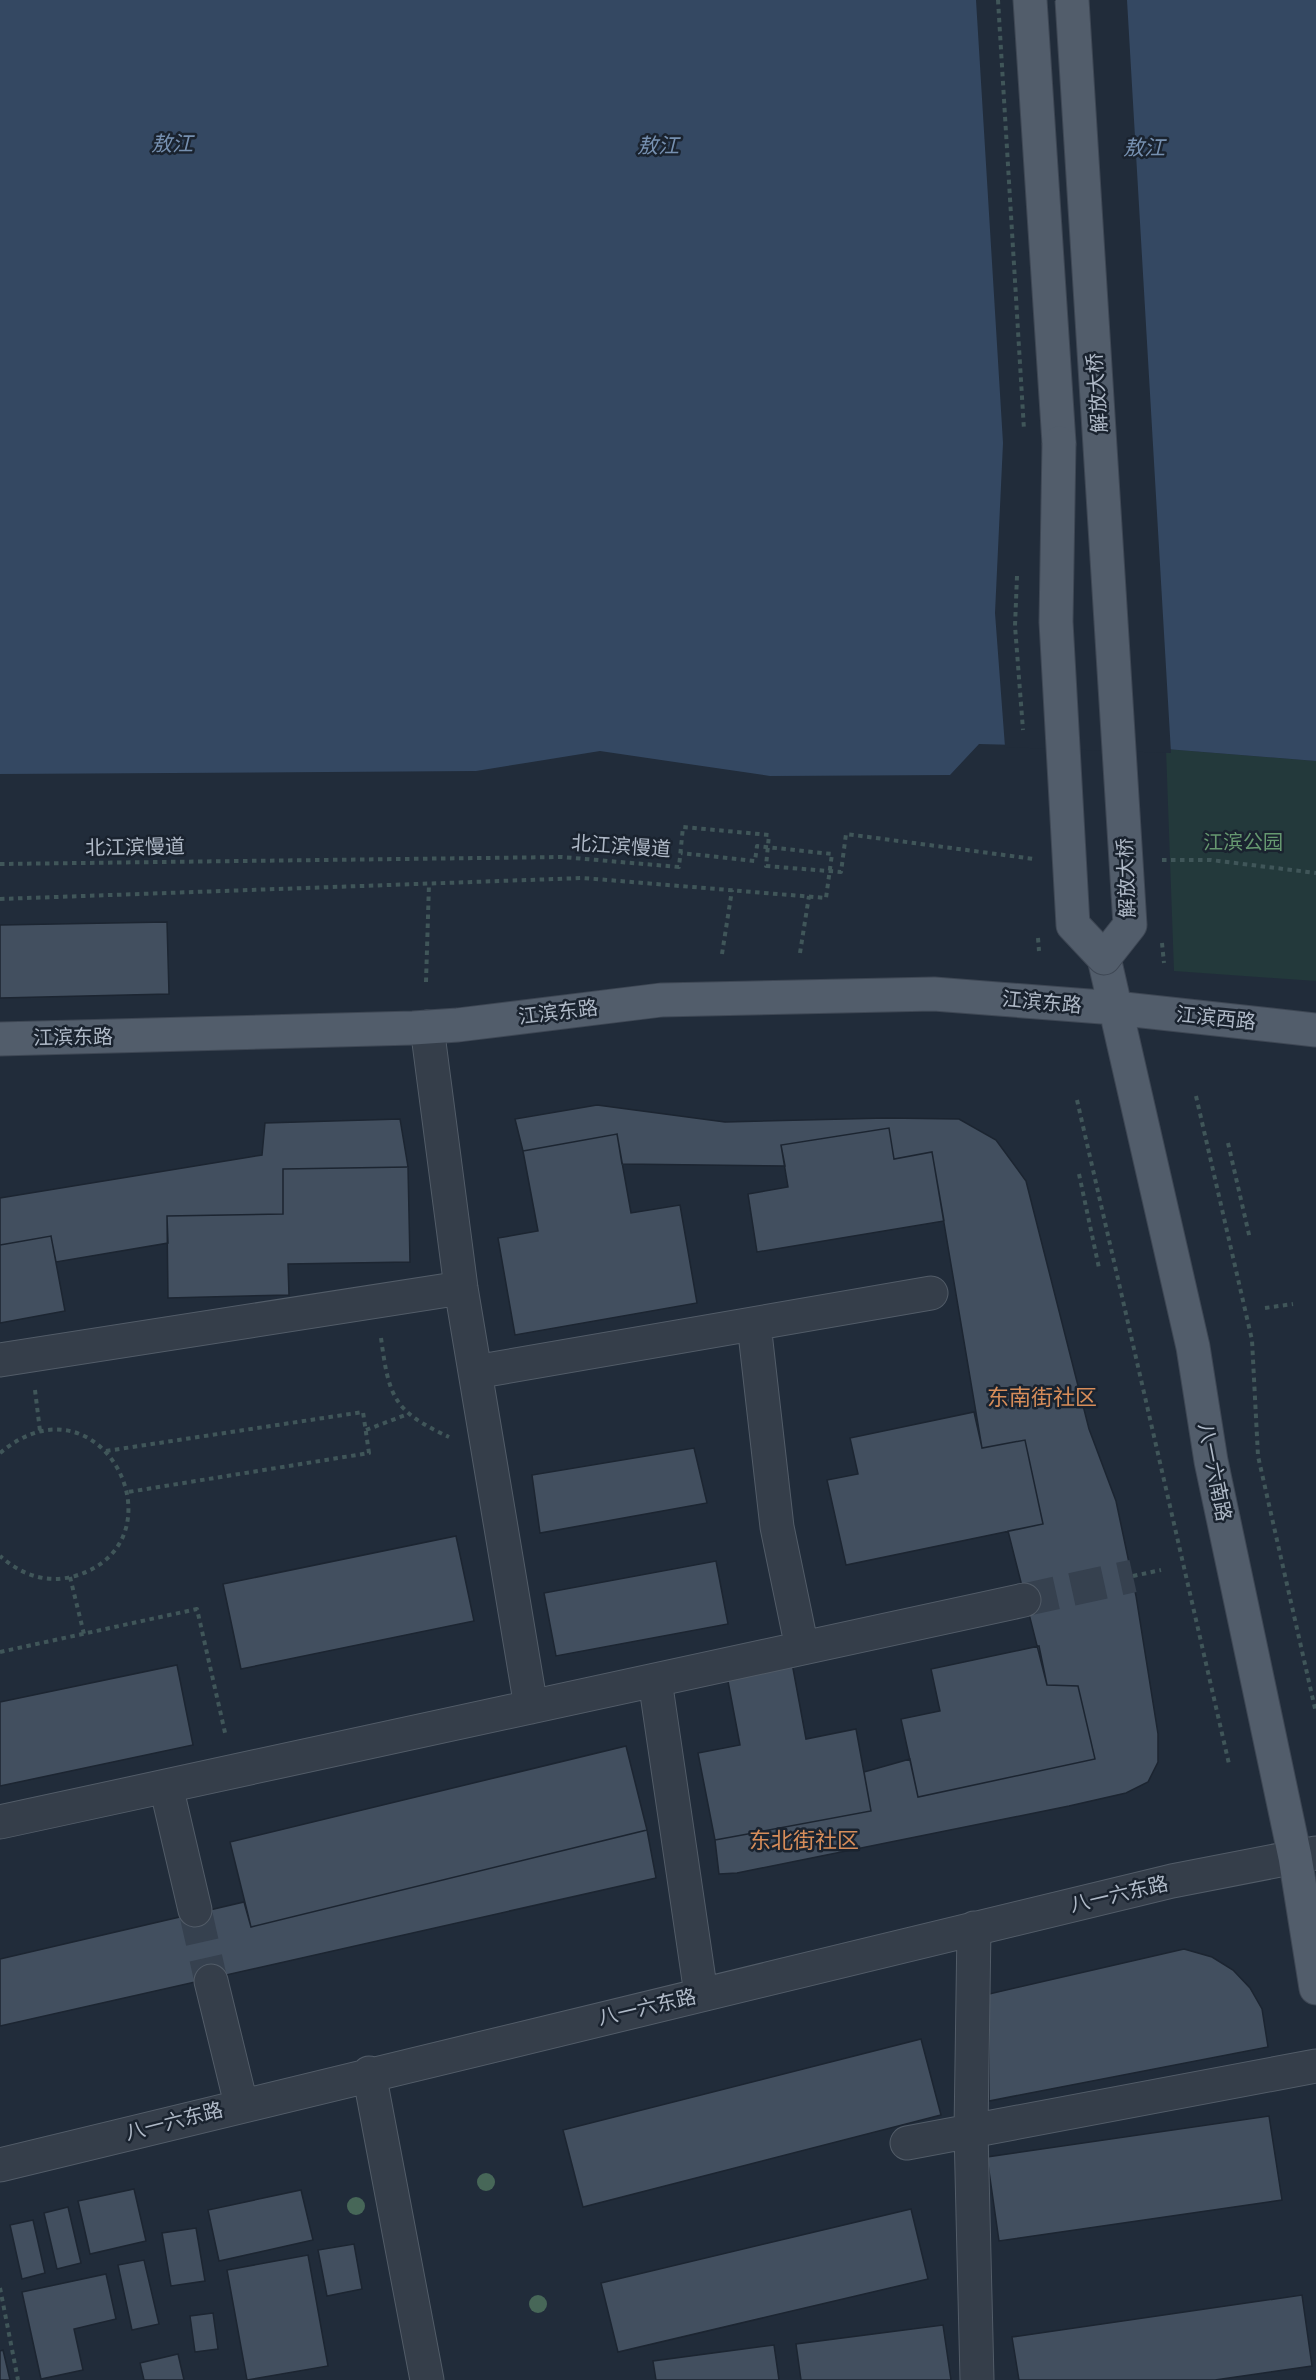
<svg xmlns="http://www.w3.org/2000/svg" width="1316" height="2380" font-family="'Exo 2','Noto Sans SC',sans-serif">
<rect width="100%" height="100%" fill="#212c3a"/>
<!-- green -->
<path fill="#23393b" d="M1166,749l150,12v220l-142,-10z"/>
<!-- water -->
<path fill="#344862" d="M0,0h1316v761l-150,-12 -187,-5 -29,31 -180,1 -170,-25 -124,20 -476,3z"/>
<!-- pier -->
<path fill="#212c3a" d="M976,0h151l44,753 -166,-6 -10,-134 8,-170z"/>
<!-- building -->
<path fill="#424f5f" stroke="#1c2531" stroke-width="1.5" d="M167,922l2,72 -169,4v-73z
M597,1105l128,17 161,-4 73,1 37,21 30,41 63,248 27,72 20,95 22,138v28l-10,20 -22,11 -57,13 -332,67 -18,1 -4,-34 156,-29 -7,-39 46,-13 8,38 177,-38 -17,-73 -31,-1 -39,-154 35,-7 -18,-84 -43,8 -50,-296 -38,7 -5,-31 -108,17 4,21 -163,-2 -5,-30 -94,17 -8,-32z
M400,1119l8,48 -125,2v45l-116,2 1,27 -112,19 -5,-26 -51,9v-47l262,-43 3,-32z
M889,1128l5,31 38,-7 12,69 -187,31 -9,-58 40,-7 -7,-42z
M617,1134l14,79 49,-8 17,98 -182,32 -17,-97 40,-7 -15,-80z
M408,1167l2,95 -122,2 1,31 -121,3 -1,-82 116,-2v-45z
M51,1236l14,75 -65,12v-78z
M974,1412l8,36 43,-8 18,84 -197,41 -19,-85 31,-6 -8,-36z
M694,1448l13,55 -167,30 -8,-58z
M456,1536l18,85 -233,48 -18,-85z
M716,1561l12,63 -172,32 -12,-63z
M1039,1646l8,39 31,1 17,73 -177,38 -17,-78 39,-8 -9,-42z
M792,1663l14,76 50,-10 15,82 -156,29 -17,-87 42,-8 -13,-69z
M177,1665l16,80 -193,41v-84z
M626,1746l21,84 -396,97 -21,-85z
M647,1830l9,48 -656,148v-67l244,-57 7,25z
M1184,1949l28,8 21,13 17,18 12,21 6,38 -279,54v-107z
M921,2039l20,76 -358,92 -20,-77z
M1269,2116l13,84 -283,41 -12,-84z
M134,2189l12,52 -56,13 -12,-53z
M301,2190l12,50 -94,21 -11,-51z
M68,2207l13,56 -24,6 -13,-56z
M911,2209l17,70 -310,73 -17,-69z
M33,2220l12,53 -23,6 -12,-54z
M196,2228l9,53 -34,5 -9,-53z
M354,2244l8,45 -35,7 -9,-46z
M308,2255l20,111 -81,14 -20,-110z
M144,2260l15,64 -27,6 -14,-65z
M106,2274l10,45 -42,10 9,41 -42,9 -19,-87z
M1302,2295l10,71 -97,14h-196l-7,-43z
M213,2313l5,36 -23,3 -5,-36z
M943,2325l8,55h-150l-5,-36z
M774,2345l5,35h-123l-3,-19z
M3,2350l7,30h-10v-29z
M178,2354l6,26h-40l-4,-17z"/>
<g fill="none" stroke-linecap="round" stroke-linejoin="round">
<!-- minor-tunnel -->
<path stroke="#36414f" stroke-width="33" stroke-dasharray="33 16" stroke-linecap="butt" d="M1024,1600l109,-24
M195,1910l16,71"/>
<defs>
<path id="minor" d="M427,1027l34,261 70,419
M754,1324l23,203 25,121
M0,1360l461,-72
M475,1372l456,-79
M655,1680l46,314
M166,1786l29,124
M0,1822l1024,-222
M974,1928l-3,203 6,249
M211,1981l30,123
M369,2073l58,307
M907,2143l409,-77
M0,2165l1172,-284 144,-28"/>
<path id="major" d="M1030,0l29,443
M1104,958l89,389 18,114 84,396 21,131
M0,1039l413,-11 45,-3 203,-25 273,-6 181,14 201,22"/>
</defs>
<!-- minor casing -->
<use href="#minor" stroke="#525c68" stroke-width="35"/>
<!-- major casing -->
<use href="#major" stroke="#3e4754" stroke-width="35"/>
<!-- path -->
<path stroke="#405659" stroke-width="4" stroke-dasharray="4.5 4.5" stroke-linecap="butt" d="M1162,860h49l105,13
M0,864l562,-7 117,10 4,-40 86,8 -3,31 75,6 5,-38 188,25
M800,953l9,-57
M722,954l10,-64
M426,982l3,-98
M1196,1096l56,244 6,116 58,257
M1077,1100l152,664
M1228,1143l22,96
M1079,1174l20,94
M1265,1308l28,-4
M381,1338c8,59 12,73 68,99
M35,1390l5,41
M366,1430l42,-16
M106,1451l257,-39 6,41 -241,39
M0,1453c102,-86 188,89 75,123 -29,8 -53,-1 -75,-20
M1133,1576l28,-6
M70,1577l14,57
M0,1652l197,-43 29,128
M0,2288l18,92"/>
<!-- minor -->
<use href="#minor" stroke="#353e4a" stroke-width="33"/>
<!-- major -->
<use href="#major" stroke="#525d6b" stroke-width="33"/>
<defs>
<path id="major-bridge" d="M1059,443l-3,179 17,303 31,33 26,-33 -58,-925"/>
</defs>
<!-- major-bridge casing -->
<use href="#major-bridge" stroke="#3e4754" stroke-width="35" stroke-linecap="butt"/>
<!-- path-bridge -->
<path stroke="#405659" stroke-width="4" stroke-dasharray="4.5 4.5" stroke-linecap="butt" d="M998,0l26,430
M1017,576l-2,50 8,104
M0,899l583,-21 243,20 6,-44 -75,-8 -2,15 -74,-8
M1038,938l1,13
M1162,943l2,20"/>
<!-- major-bridge -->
<use href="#major-bridge" stroke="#525d6b" stroke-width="33"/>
</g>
<!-- trees -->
<g fill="#476758">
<circle cx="486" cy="2182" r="9"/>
<circle cx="356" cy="2206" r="9"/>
<circle cx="538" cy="2304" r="9"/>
</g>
<g text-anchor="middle" stroke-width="5" stroke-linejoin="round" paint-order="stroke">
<!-- street labels -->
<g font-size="20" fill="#afb9c7" stroke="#1a232f">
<text transform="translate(1097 393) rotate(-94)" y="7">解放大桥</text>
<text transform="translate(621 846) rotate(4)" y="7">北江滨慢道</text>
<text transform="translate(135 847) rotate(-1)" y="7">北江滨慢道</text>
<text transform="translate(1126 878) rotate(-92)" y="7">解放大桥</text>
<text transform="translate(1042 1002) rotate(5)" y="7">江滨东路</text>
<text transform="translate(558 1012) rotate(-7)" y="7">江滨东路</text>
<text transform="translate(1216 1018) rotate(6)" y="7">江滨西路</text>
<text transform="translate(73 1037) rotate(-1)" y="7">江滨东路</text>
<text transform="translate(1215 1472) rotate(79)" y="7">八一六南路</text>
<text transform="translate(1119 1894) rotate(-13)" y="7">八一六东路</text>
<text transform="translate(647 2007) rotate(-13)" y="7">八一六东路</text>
<text transform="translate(174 2121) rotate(-14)" y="7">八一六东路</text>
</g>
<!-- park labels -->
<g font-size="20" fill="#669870" stroke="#1a232f">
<text x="1243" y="849">江滨公园</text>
</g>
<!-- water labels -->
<g font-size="21" font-style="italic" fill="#7690b0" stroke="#1a232f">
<text x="172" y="151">敖江</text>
<text x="658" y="153">敖江</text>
<text x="1144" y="155">敖江</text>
</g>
<!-- quarter labels -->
<g font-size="22" fill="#d78d5a" stroke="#1a232f">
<text x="1042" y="1405">东南街社区</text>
<text x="804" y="1848">东北街社区</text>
</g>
</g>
</svg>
